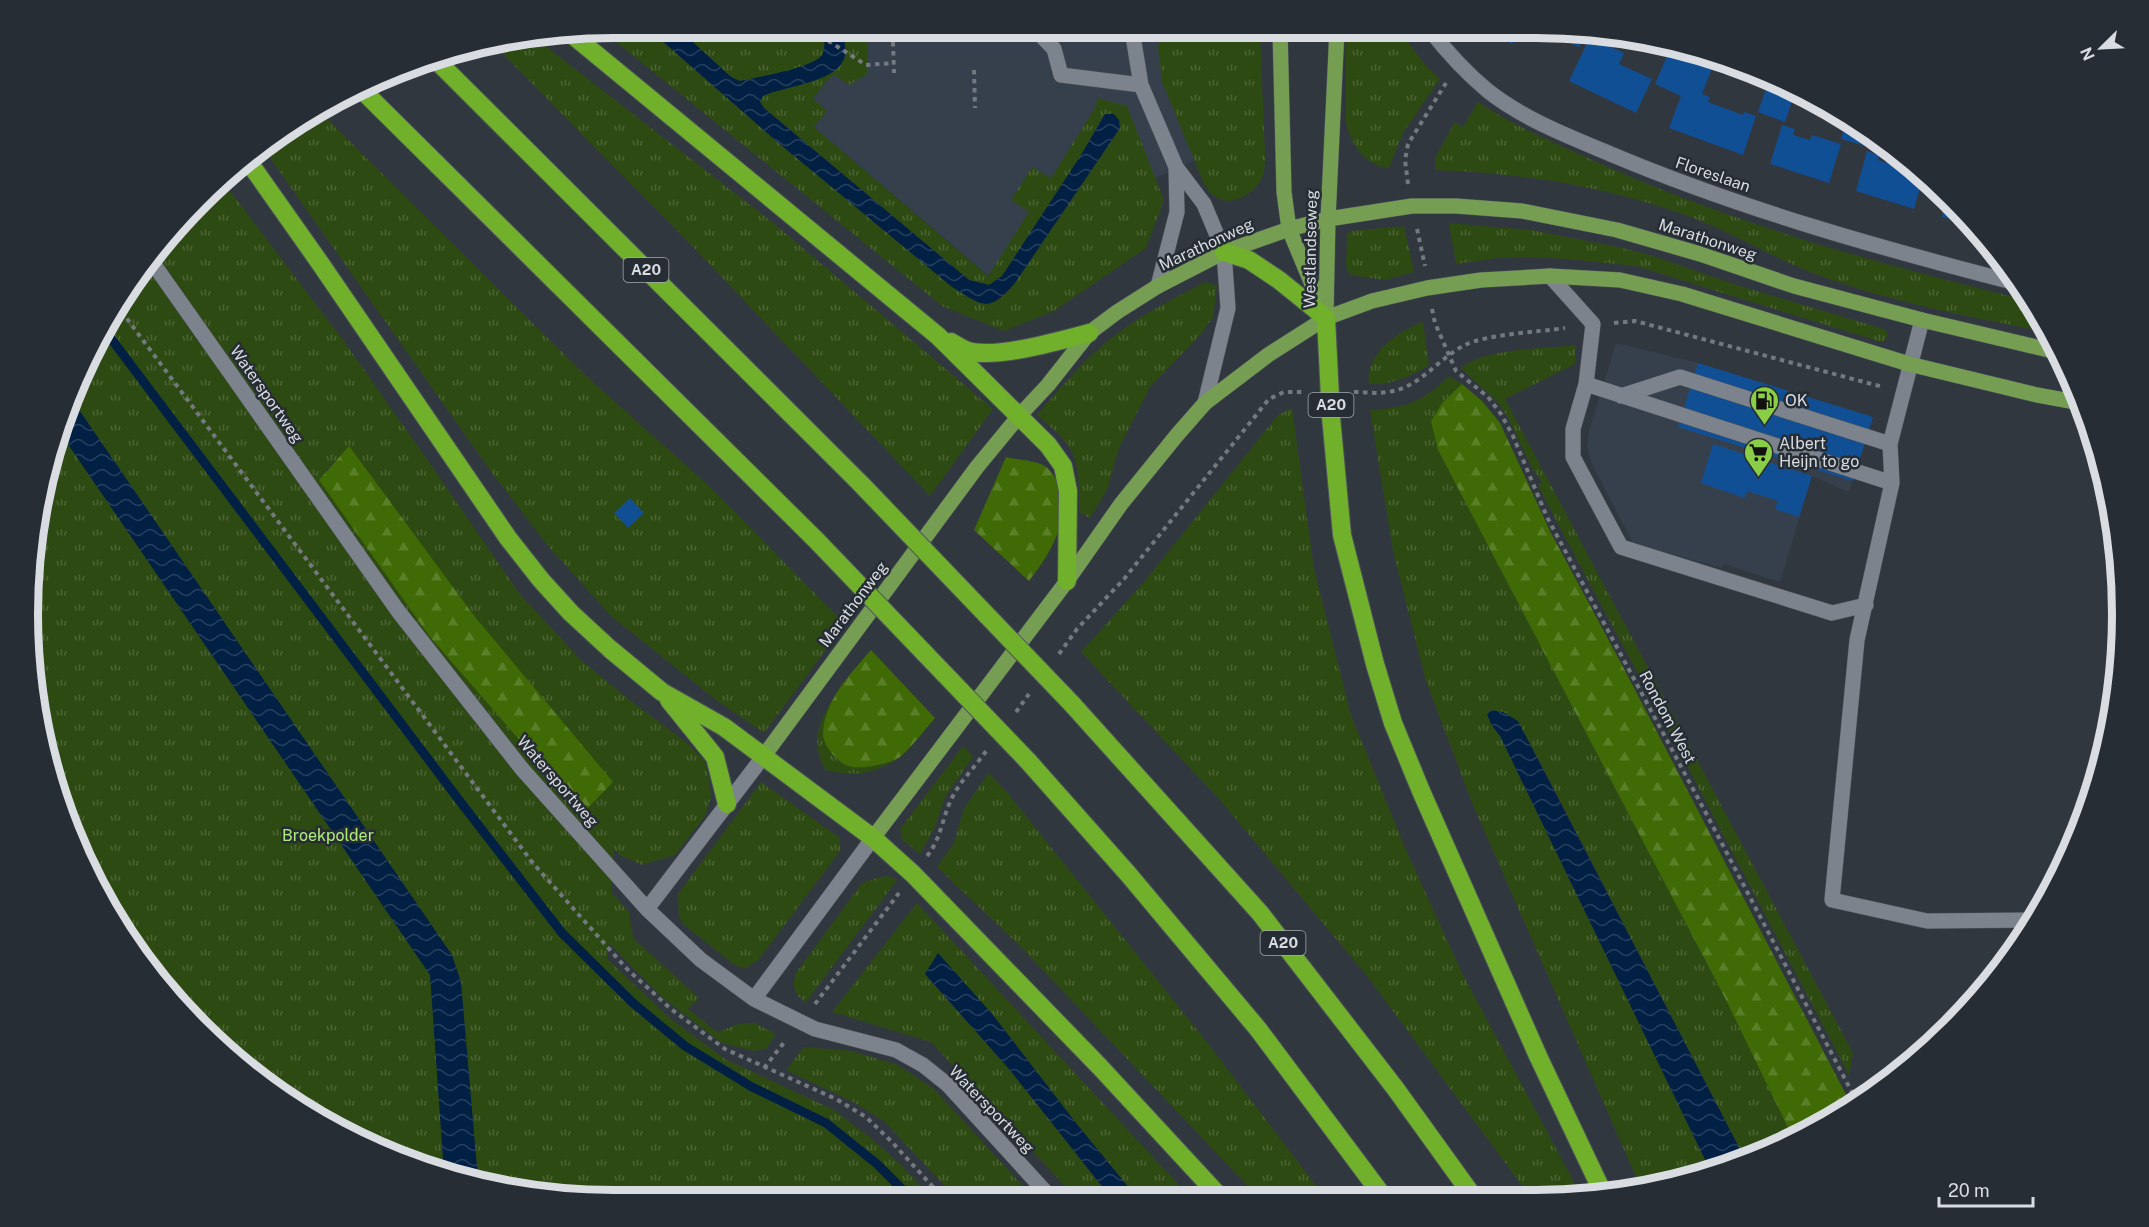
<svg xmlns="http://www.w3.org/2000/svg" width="2149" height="1227" font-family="'Public Sans',sans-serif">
<defs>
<pattern id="grass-tufts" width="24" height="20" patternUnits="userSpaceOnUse" patternTransform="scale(1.5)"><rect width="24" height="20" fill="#2e4a13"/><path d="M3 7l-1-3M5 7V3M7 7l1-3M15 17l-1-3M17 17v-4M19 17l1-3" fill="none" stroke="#4c6435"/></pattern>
<pattern id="forest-firs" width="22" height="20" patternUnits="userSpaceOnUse" patternTransform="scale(1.5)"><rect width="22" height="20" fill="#3f6a05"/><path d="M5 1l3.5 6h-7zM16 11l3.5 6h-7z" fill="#5a7f29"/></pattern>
<pattern id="water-waves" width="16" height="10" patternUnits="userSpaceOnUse" patternTransform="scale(1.5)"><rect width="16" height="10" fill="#012044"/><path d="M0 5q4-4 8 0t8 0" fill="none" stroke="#25405f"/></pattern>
</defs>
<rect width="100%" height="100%" fill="#31373f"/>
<!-- built -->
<path fill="#36404d" d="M1259,29l2,101 -114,52 -158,94 -175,-149 -2,-28 21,-26 34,1 1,-43z
M1616,343l82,20 175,54 -24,75 -37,-16 -32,106 -56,-18 -2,4 -89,-25 -42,-81 -4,-15 2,-15z"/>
<!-- grass -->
<path fill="url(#grass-tufts)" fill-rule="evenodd" d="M1256,29l4,4 5,122c0,6 0,14 -2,20 -6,18 -33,35 -50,20 -4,-2 -6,-8 -9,-11l-42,-102 -4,-35 6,-17z
M1346,30l54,2 26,34 14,13 -37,54 -14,35c-24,-2 -38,-24 -43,-45z
M868,31l-1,43 -18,11 -16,-11 -20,24 14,13 -13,16 174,149 41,-64 -18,-12 21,-33 19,11 45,-72 1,-8 30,8 37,94 -18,48 -92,63 -50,20 -62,-25 -338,-274h48l123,108 210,164c15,-2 21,-11 30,-21l105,-155 -19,-9 -19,36 -80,121 -13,9 -20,-5 -205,-172 -82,-76z
M530,34l242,188 221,187 -63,87 -234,-246 -204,-207z
M1478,102c35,24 74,39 112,57 140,64 291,106 440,142l17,31c-77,-15 -156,-30 -229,-57 -43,-16 -82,-41 -125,-57 -83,-31 -170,-45 -258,-48v-12l20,-36 8,5z
M318,110l267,265 124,111 136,138 -81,109 -48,-33 -105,-84 -62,-69 -57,-74 -231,-328z
M221,179l122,161 88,125 88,128 62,67 46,38 60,45 18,18 4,17 2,19 -6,19 -30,39 -33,10 -22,-10 -6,-6 -3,43 18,20 4,26 66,60 -11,11 29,23 23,-8 15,-1 21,11 -10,15 -12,2 -32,-8 -58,-44 -55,-56 -2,16 65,61 53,39 109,51 38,29 30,27 30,33h-357l-150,-30 -137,-68 -61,-47 -79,-83 -43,-65 -47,-104 -20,-74 -11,-114 20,-153 40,-107 39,-67 73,-88zM349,447l126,170 -149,-146z
M1449,223l82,7 87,17 32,8 93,32 141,42 4,5 -3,6 -3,2 -4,-1 -242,-75 -68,-7 -39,-2 -32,1 -41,6z
M1404,226l10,46 -29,8 -34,-5 -5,-7 1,-33 4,-4z
M1205,282l12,4 -4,31 -13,18 -50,52 -31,61 -12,42 -17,28 -11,-6c0,-21 2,-51 -12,-68 -8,-11 -20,-20 -30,-29 23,-27 46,-54 73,-76 29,-23 63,-40 95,-57z
M1423,322l6,43c-19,12 -37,20 -60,19 -5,-29 30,-54 54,-62z
M1576,345l-1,19 -70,35 348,654 -4,22 -165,-315 -133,-249 -13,-26 4,-3 -10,-14 -25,-52 -8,-12 -38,-36c25,-20 83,-19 115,-23z
M1449,376l13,8 -19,18 -5,48 287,548 68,140 -48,21 -207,-401 -47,-34 9,12 211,436 -71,14 -167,-381 -47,-124 -33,-130 -23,-141c35,-2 53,-8 79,-34z
M1292,408l22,161 37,146 55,135 57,125 119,222 -50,2 -165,-223 -147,-176 -139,-148 63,-70 134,-167z
M844,680l-16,33 51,53 21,-8c-27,16 -44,19 -75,12 -19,-38 1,-57 19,-90z
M963,746l10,11 -28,40 -10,30 -15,27 -18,-15 -2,-10z
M989,773l17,18 204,255 116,153h-66l-240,-253 -83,-79 17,-24 10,-35z
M761,782l79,56v13l-81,108 -12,9 -11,-2 -53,-42 -4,-8 -1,-22z
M889,876l8,4 -91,122c-13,-8 -14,-15 -10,-29l66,-90 15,-5z
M917,903l275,296h-54l-62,-76 -83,-108 -68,-41 84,95 103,130h-35l-146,-157 -99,-30z
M804,1047l48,4 46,14 36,24 101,110h-78l-72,-77 -30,-19 -69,-33z"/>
<!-- forest -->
<path fill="url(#forest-firs)" d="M1462,384l20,17 18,22 51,110 70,130 230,441 -22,17 -36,17 -68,-140 -287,-548 -7,-29 12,-19z
M349,446l126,171 138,165 -30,31 -153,-176 -111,-157z
M1006,457c11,3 27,3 37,8 19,11 22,43 16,63 -5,19 -18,37 -30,53l-55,-51z
M871,650l64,68c-11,12 -21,27 -34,38 -9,8 -41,14 -53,10 -11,-4 -25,-21 -25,-32 1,-33 28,-61 48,-84z"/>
<!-- water -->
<path fill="url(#water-waves)" d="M823,31h20c1,8 4,21 1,28 -9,24 -60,27 -81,37l-3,6 4,6 205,172 20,5 13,-9 79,-121 24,-41h9l5,6 1,8 -105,155c-27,31 -32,23 -63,4l-177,-147 -123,-108h30l49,45 9,4c17,-4 73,-13 82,-26 4,-8 2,-16 1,-24z
M71,398l381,557 9,27 17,197 -34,-6 -14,-198 -371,-544z
M1491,710l12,2 15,9 227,438 -21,10 -13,3 -211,-436 -9,-12 -4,-10z
M938,953l55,62 83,108 62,76h-26l-103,-130 -84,-95z"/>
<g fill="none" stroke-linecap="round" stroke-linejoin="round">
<!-- stream -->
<path stroke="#012044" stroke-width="9" d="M103,328l359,476 100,129 71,70 52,43 67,41 74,36 51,41 35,35"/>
</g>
<!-- building -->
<path fill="#114f95" d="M1532,28l-21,16 -11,-15h13z
M1552,28h22l13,3 -8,16 -29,-15z
M1590,37l34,16 -5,11 33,15 -16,34 -67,-32z
M1665,46l11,3 37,17 -11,28 8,3 -2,5 35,13 1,-3 12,4 -13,39 -74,-27 12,-32 -26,-12 12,-28 -5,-3z
M1769,80l26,13 -10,29 -27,-10z
M1847,119l14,7 12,9 -4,12 -28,-8z
M1782,125l13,4 -2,6 17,5 2,-5 29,9 -12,39 -59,-19z
M1867,151l12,4 -1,5 33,11 1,-3 11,9 -9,32 -58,-18z
M1947,196l3,3 21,25 -29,-7z
M1698,363l175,54 -20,64 -175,-54z
M1713,444l99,32 -13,41 -24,-8 3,-8 -31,-10 -2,7 -44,-15z
M630,498l14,15 -16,15 -14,-15z"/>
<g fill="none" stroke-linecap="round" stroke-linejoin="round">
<defs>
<path id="minor" d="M1429,29c18,23 36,43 59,62 37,29 82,46 125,64 131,55 270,94 407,129
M1036,30l18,19 7,26 80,10
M1132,30l9,55 35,82 28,37 20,48 4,56 -23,95
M150,259l248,352 124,158 125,140 54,51 53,39 61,30 81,21 27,15 25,20 104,114
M1550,276l43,48 -7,60 -13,45v28l48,90 211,66 34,-8
M1158,286l19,-74 -1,-45
M1922,320l-32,124 2,39 -35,157 -25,260 95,21 107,-1
M1586,384l306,99
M1621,396l59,-19 210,67
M647,909l116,-152
M754,999l119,-161"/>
<path id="major" d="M1280,29l4,163 5,37 37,89
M1326,315l2,-96 9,-190
M763,757l214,-290 42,-51 29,-31 41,-52 28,-21 41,-26 66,-34 65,-23 39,-10 84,-13h44l66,5 95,19 83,24 94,32 128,34 135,32
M873,838l194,-257 54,-77 56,-69 28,-32 63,-48 58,-37 46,-17 55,-13 54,-8 69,-4 70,4 62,14 227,70 128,31 44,8"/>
<path id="highway" d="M569,32l369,304 110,109 15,21 5,25 -1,90
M432,56l429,428
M358,86l459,455
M246,158l74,105 188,275 33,42 30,33 39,36 52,43 62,35 149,111 40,36 187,193 122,132
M1224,252l25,8 30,20 47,38 5,99 11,118 33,129 18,59 28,68 117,265 65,137
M951,342c5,3 11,7 17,9 28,8 91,-10 121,-18
M669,700l46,57 12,47
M1072,704l188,209 135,175 80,111
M1028,761l101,114 129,154 127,170"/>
</defs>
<!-- minor casing -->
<use href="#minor" stroke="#4e535a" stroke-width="16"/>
<!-- major casing -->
<use href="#major" stroke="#4e535a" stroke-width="16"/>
<!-- highway casing -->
<use href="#highway" stroke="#4e535a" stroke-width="20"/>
<!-- path -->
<path stroke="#747980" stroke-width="4" stroke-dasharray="4.5 4.5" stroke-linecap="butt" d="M752,31c17,8 28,8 46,0
M813,31l53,34 28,-2
M893,42l1,31
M974,70l1,38
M1408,184l-3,-24 3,-16 38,-61
M1417,229l8,37
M116,304l416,558 95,107 44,40 54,40 111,50 30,18 25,24 53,58
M1432,309l3,14 21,48 32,26 13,17 12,22 34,81 160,298 149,285
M1614,323l21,-2 248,66
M1354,392c11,0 22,2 33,0 32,-3 50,-33 78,-47 22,-11 74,-13 100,-17
M1059,654l18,-25 47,-50 145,-180 15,-7h21
M1016,712l13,-18
M927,856c15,-18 15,-40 26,-60 8,-16 23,-30 33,-45
M815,1004l84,-111
M764,1068l22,-28"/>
<!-- minor -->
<use href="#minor" stroke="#7c838c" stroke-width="15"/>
<!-- major -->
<use href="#major" stroke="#759e52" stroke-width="15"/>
<!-- highway -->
<use href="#highway" stroke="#70b02b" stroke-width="18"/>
<defs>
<path id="highway-bridge" d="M861,484l211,220
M817,541l211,220"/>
</defs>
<!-- highway-bridge casing -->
<use href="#highway-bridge" stroke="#4e535a" stroke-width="20" stroke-linecap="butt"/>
<!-- highway-bridge -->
<use href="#highway-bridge" stroke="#70b02b" stroke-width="18"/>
</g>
<!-- icons -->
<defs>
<symbol id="fuel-pin" viewBox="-11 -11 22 30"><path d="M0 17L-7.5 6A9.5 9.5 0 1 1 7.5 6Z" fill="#8ace47" stroke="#272d34"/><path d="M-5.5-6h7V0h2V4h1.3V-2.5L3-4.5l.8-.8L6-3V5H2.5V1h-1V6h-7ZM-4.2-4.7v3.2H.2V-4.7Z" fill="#111"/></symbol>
<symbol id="supermarket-pin" viewBox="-11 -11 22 30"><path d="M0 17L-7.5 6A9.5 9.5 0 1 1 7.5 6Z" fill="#8ace47" stroke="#272d34"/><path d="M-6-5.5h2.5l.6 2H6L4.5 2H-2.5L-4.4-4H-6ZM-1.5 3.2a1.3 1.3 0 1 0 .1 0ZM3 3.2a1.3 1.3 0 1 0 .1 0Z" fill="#111"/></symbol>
</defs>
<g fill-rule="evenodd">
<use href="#fuel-pin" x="1748" y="384" width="33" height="45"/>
<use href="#supermarket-pin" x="1742" y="436" width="33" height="45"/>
</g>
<g text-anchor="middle" stroke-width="5" stroke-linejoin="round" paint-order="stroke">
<!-- shield labels -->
<g fill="#272d34" stroke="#a4a8ae" stroke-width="1.5">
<rect x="623.5" y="258" width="45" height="24" rx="4.5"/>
<rect x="1308.5" y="393" width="45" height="24" rx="4.5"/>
<rect x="1260.5" y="931" width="45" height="24" rx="4.5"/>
</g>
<g font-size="15" font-weight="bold" fill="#d9dde2">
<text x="646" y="275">A20</text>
<text x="1331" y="410">A20</text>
<text x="1283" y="948">A20</text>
</g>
<!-- street labels -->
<g font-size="16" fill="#d9dde2" stroke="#272d34">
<text transform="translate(1713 174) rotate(19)" y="6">Floreslaan</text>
<text transform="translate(1708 239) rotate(18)" y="6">Marathonweg</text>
<text transform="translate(1206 244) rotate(-25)" y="6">Marathonweg</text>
<text transform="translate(1310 249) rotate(-89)" y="6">Westlandseweg</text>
<text transform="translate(267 394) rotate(55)" y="6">Watersportweg</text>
<text transform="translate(853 604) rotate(-53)" y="6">Marathonweg</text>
<text transform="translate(1668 717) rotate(62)" y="6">Rondom West</text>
<text transform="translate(558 781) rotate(49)" y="6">Watersportweg</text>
<text transform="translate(992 1109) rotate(46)" y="6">Watersportweg</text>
</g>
<!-- poi labels -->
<g font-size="16" fill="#d9dde2" stroke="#272d34" text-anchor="start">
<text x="1785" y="406">OK</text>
<text x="1779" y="449">Albert<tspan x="1779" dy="18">Heijn to go</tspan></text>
</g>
<!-- park labels -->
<g font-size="16" fill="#afed7a" stroke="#272d34">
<text x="328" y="841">Broekpolder</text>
</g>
</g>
<!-- crop -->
<path d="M0 0H2149V1227H0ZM614 38H1536A576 576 0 0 1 2112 614V614A576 576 0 0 1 1536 1190H614A576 576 0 0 1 38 614V614A576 576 0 0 1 614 38Z" fill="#272d34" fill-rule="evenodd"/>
<path fill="none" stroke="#d9dde2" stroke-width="8" d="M614 38H1536A576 576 0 0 1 2112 614V614A576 576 0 0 1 1536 1190H614A576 576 0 0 1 38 614V614A576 576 0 0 1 614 38Z"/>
<!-- north arrow -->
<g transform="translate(2101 48) rotate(246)" stroke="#272d34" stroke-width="4.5" paint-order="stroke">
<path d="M0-4.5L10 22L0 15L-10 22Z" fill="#d9dde2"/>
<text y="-9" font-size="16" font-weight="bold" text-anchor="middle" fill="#d9dde2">N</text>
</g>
<!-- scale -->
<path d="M1939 1197v9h94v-9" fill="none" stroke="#d9dde2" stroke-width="3"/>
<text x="1948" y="1197" font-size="18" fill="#d9dde2" stroke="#272d34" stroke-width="4.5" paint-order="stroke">20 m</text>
</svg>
